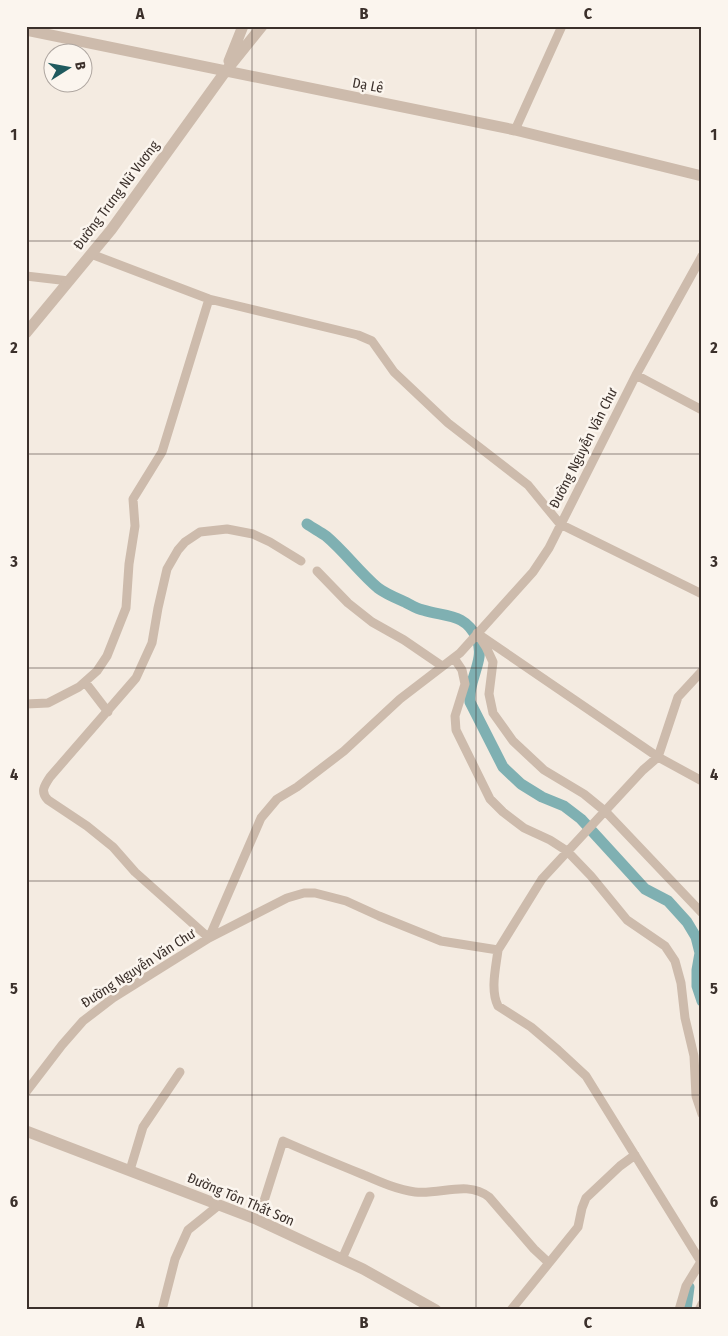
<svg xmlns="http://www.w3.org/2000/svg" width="728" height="1336" font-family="'Fira Sans Condensed',sans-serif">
<rect width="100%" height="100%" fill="#f4ebe1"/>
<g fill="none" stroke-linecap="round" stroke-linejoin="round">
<!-- canal -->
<path stroke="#7fb0b2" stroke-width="11" d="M307,524c6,4 13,8 19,12 19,16 33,36 52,52 8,6 18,10 27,14 6,3 12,7 18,8 22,7 43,3 54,29 9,21 -10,42 -7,63l33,65 18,17 21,13 22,9 17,13 64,70 23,12 19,21 9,15 4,16 -3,17v16l5,15
M686,1310l3,-23"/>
<!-- minor -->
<path stroke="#cdbbac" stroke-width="9" d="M515,130l47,-104
M91,254l118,45 149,36 14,6 22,31 54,51 80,62 32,39 142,70
M26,276l43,5
M636,375l66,35
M301,561l-31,-19 -17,-8 -26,-5 -27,3 -15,10 -7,8 -11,19 -9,39 -6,35 -16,35 -86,99c-6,9 -10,15 -2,23l39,26 26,21 22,25 74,66 78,-40 17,-5h11l31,8 33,15 62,25 57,9 44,-71 101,-109 15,-13 20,-60 24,-26
M317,571l31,32 24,19 32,18 38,26
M477,633l9,14 7,15 -4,32 4,19 20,28 31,29 40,24 22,18 96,101
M481,636l177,121 44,24
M454,658l8,12 3,14 -10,32 1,14 34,69 13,13 21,16 26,12 17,11 24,25 36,44 38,26 10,15 6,22 4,35 9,38 2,40 6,18
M85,682l23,30
M26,704l22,-1 31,-16 18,-16 10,-15 19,-48 3,-44 6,-38 -2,-27 29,-47 47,-153
M498,950c-2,17 -8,40 0,56l33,21 27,23 28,26 115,186
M26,1092l36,-47 21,-24 30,-23 96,-60 52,-120 16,-19 20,-12 47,-36 56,-52 60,-46 73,-81 16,-24 87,-173 66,-119
M130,1170l13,-43 37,-55
M258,1220l25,-79c27,12 54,23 81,34 16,7 34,15 51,17 26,3 52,-12 74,5l45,52 15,14
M342,1259l28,-63
M162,1310l13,-51 13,-29 31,-25
M511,1310l67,-83 4,-19 4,-10 34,-32 15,-11
M679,1310l7,-24 16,-26
M699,1310l3,-6"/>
<!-- tertiary -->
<path stroke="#cdbbac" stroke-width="11" d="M26,30l489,100 187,46
M229,61l14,-35
M26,333l85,-103 114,-158 37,-46
M26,1131l232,89 105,49 73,41"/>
</g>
<!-- grid -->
<path fill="none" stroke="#3b302b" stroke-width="1" stroke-opacity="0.55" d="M252,26v1284M476,26v1284M26,241h676M26,454h676M26,668h676M26,881h676M26,1095h676"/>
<g text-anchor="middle" stroke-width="5" stroke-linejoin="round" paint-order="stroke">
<!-- street labels -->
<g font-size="14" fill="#3b302b" stroke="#fbf5ee">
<text transform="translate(368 85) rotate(11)" y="5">Dạ Lê</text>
<text transform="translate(116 195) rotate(-53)" y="5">Đường Trưng Nữ Vương</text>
<text transform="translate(583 448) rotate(-63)" y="5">Đường Nguyễn Văn Chư</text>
<text transform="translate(138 968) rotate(-33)" y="5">Đường Nguyễn Văn Chư</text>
<text transform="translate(241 1199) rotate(23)" y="5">Đường Tôn Thất Sơn</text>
</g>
</g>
<!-- border -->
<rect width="728" height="1336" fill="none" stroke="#fbf5ee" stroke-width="55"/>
<!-- north arrow -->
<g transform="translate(68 68) rotate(79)"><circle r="24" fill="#fbf5ee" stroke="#aea6a0"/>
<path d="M0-4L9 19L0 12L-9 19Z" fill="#1f5a5e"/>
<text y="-8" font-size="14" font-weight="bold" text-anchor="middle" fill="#3b302b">B</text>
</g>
<rect x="28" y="28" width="672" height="1280" fill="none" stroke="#3b302b" stroke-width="2"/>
<g font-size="16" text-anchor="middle" font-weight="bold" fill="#3b302b">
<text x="140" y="19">A</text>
<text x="364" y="19">B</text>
<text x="588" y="19">C</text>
<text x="14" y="140">1</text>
<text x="714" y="140">1</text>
<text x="14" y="353">2</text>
<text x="714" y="353">2</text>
<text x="14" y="567">3</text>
<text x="714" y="567">3</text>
<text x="14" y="780">4</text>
<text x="714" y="780">4</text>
<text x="14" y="994">5</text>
<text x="714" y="994">5</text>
<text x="14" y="1207">6</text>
<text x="714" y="1207">6</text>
<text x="140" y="1328">A</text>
<text x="364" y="1328">B</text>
<text x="588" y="1328">C</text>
</g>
</svg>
